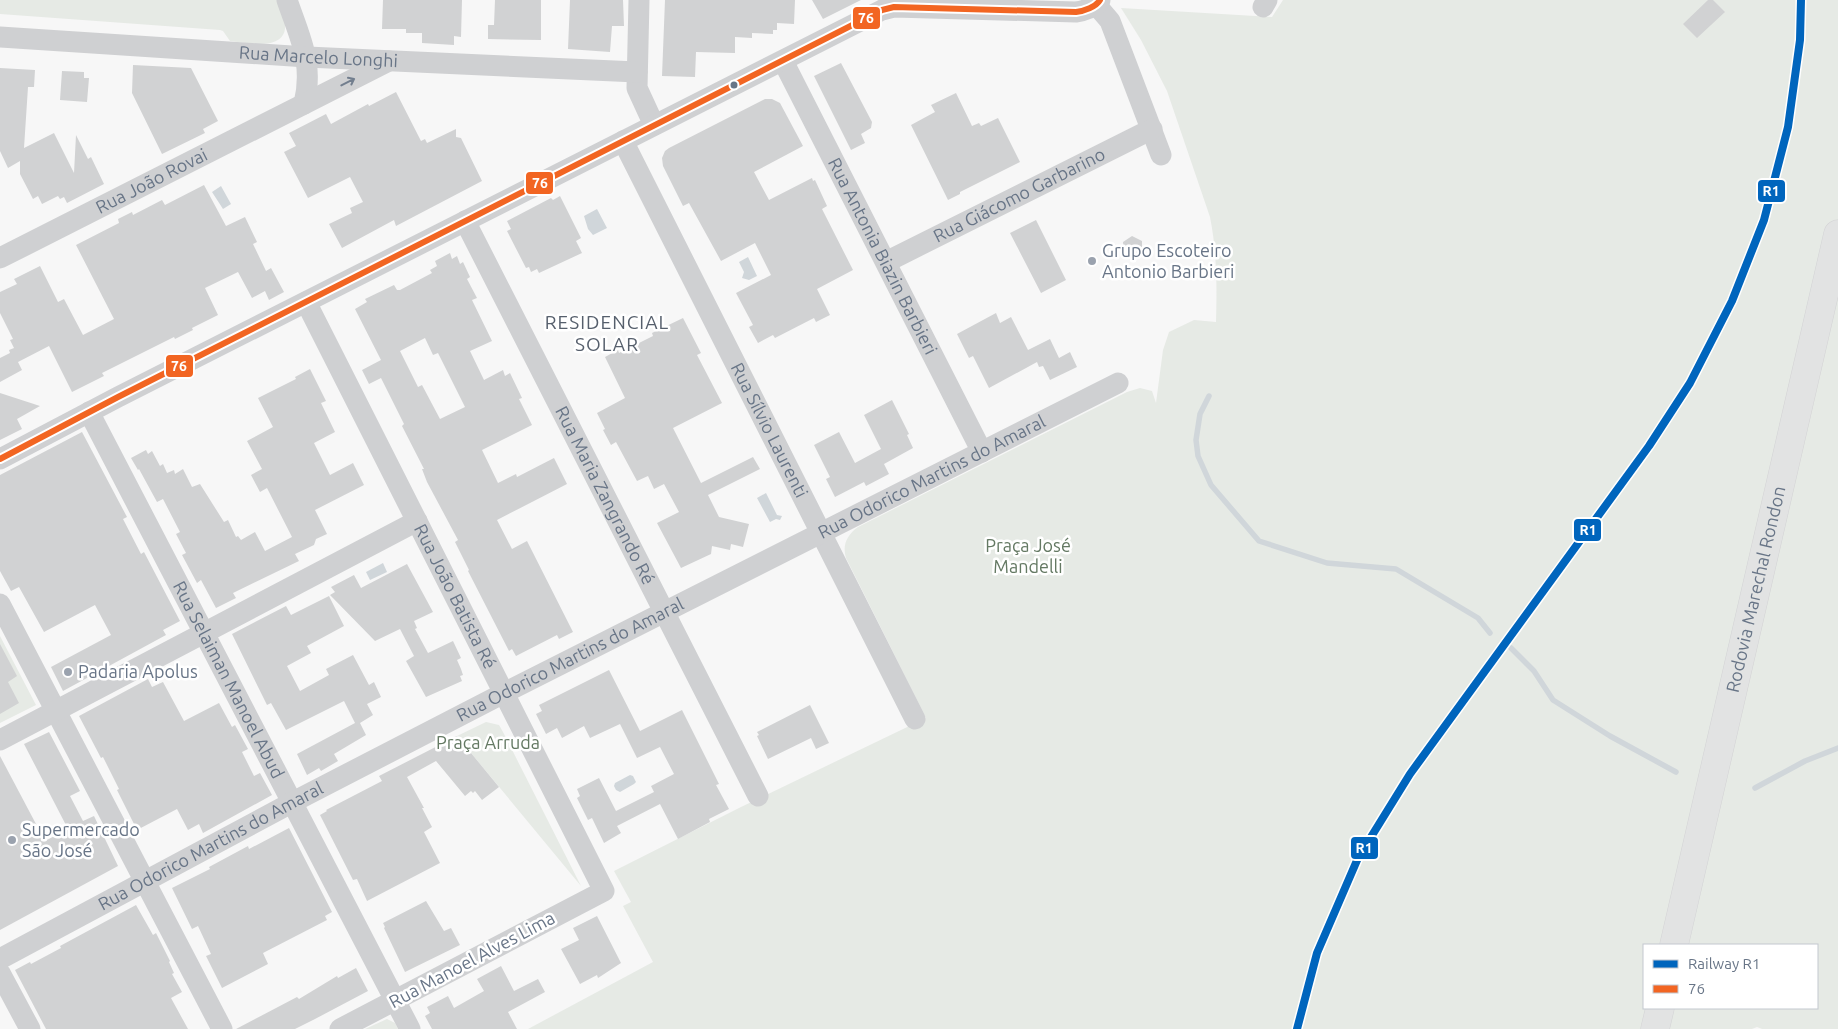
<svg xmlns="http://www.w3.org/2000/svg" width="1838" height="1029" font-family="Ubuntu,sans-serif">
<rect width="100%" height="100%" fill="#f7f7f7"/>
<!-- green -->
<path fill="#e6eae5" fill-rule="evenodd" d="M0,0h278c2,7 6,15 7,23 3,29 -37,20 -55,18l-7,-10 -3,-1 -220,-16z
M1283,0h555v1029h-76l-5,-2 -5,2h-1224l125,-67 -30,-56 8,-4 -17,-31 127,-64 185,-89 -80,-160c-4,-13 1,-23 12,-31l269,-135 13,-4 12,3 4,12 7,-53 6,-18 25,-12 22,2c1,-35 1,-70 -6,-105l-43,-126 -26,-51 -20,-32 151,9zM1644,945h173v63h-173z
M0,636l36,69 -36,18z
M486,722l13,3 4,7 78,154 -124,-150z
M387,1019l8,4 3,6h-33z"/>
<!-- water -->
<path fill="#d0d6da" d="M221,186l10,18 -8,5 -11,-17z
M597,209l10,19 -14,7 -5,-6 -4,-13z
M748,257l9,19 -8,4 -7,-2 2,-6 -5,-10z
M766,493l11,22 5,1 -2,4 -4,-1 -6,3 -13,-24z
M383,563l4,9 -17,8 -4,-8z
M630,775l3,1 3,6 -2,2 -14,8 -4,-2 -2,-4 1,-3z"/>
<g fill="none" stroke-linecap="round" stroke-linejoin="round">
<!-- stream -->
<path stroke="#d0d6da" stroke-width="5.5" d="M1209,396l-9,18 -4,26 2,16 13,29 48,56 68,22 69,6 82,49 12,15
M1511,648l23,23 19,29 57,36 66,36
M1755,788l50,-27 33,-13"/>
</g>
<!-- building -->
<path fill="#d1d2d3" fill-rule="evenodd" d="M383,0h79l-1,37 -7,-1v9l-32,-2v-10h-16v-4h-24z
M495,0h46v40l-53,-1v-14h6z
M570,0h53l1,26h-12l-2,26 -42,-3z
M665,0h130l-1,24 -17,-1v7h-4v4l-21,-1v5l-17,-1v16l-39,-1 -1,25 -33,-1z
M812,0h49l-38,19z
M1708,0h5l12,12 -28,26 -14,-14z
M841,63l31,59 -1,6 -10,6 4,9 -14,7 -37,-74z
M133,65l58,3 27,53 -15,8 2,4 -43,21 -30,-61z
M0,68l35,2 -1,17h-6l-4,61 30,-15 20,40 2,-38 12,24 3,-2 13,27 -37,19 -3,-6 -4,2 -2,-3 -16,8 -4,-8 -5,3 -13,-25v-13l-12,7 -8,-17z
M62,71l22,1v6h5l-2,24 -27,-2z
M396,92l25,49 4,-2 2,4 29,-14v8l5,1 21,43 -86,45 -2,-6 -52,28 -13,-24 23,-11 -2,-5 13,-6 -13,-25 -42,21 -24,-46 12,-6 -7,-13 37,-19 5,10 37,-20 1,2z
M956,93l16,33 7,-3 2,3 17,-8 22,44 -60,30v2l-12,6 -37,-75 24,-13 -4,-7z
M765,99h7l8,4 23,43 -49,26 15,28 43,-22 1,3 2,-1 12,26 -5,3 31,61 -36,19 13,26 -14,7 -2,-4 -39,20 -2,-3 -15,8 -9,-16 4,-2 -17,-32 35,-18 -16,-32 -34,18 -32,-58 -6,3 -20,-40 -1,-8 3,-7 4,-3z
M204,185l22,41 19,-9 12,25 -4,2 13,27 5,-3 13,24 -15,8 -4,-9 -13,7 -14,-26 -33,16 13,27 -26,13 1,2 -18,9 -1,-2 -72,36 2,3 -32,16 -23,-46 -31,16 4,8 -22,12v-24l10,-5 -1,-3 5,-2 -4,-8 3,-1 -13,-26v-21l17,-8 -3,-5 26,-13 18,36 6,-3 19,36 31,-16 -38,-74 43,-22 -1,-4 14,-7 1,3 29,-15 3,5z
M560,196l21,42 -5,3 6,12 -43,20 -2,-4 -6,3 -2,-5 -3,1 -19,-37 4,-2 -4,-8 44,-23 2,2z
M1036,220l30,60 -25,13 -31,-60z
M1132,236l10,5v11l-9,6 -9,-5 -1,-11z
M450,253l2,6 5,-3 3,8 3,-2 7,15 -3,2 10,19 -5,2 20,41 -22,10 14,29 19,-10 2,6 5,-3 12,25 -3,1 13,26 -50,25 16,33 18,-9 1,3 37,-19 13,26 -70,36 15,29 15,-8 46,91 -14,7 -2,-4 -41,21 -4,-7 -3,2 -41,-80 1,-1 -14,-28 3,-2 -31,-58 -5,-13h2l-22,-43 2,-2 -23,-46 -12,6 -7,-14 19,-10 -26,-51 12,-7 -2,-3 29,-14 3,5h3l32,-17 -2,-3 7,-4 -2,-5zM425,338l8,17 5,-2 27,54 -25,12 -18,-34 -4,2 -18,-36z
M996,313l4,10 11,-6 17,33 22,-11 9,19 11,-6 7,15 -27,13 -7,-14 -4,1 -2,-5 -48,26 -16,-32 -4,2 -12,-24z
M683,318l18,35 -4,2 25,48 -49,25 28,55 52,-26 7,12 -52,26 11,22 30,7 -6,23 -12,-3 -1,6 -18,-4 -1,8 -30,14 -24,-45 22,-11 -15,-28 -10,5 -6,-13 -11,5 -21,-39 -5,3 -8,-15 2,-1 -8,-16 28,-15 -20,-41 13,-7 1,3 34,-17 -1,-3z
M310,369l16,32 -5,2 14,29 -21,11 16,32 23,-12 11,22 -49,25 12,24 -11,5 -2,6 -19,9 4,7 -66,32 3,5 -20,10 -15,-28 -4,3 -15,-28 4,-2 -10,-19 4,-2 -17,-33 -6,3 -18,-33 -1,1 -7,-12 15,-8 2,4 4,-3 8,15 3,-2 4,9 7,-3 1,4 8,-5 9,18 8,-3 24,38 4,-2 8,17 2,-1 3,4 14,-8 10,19 27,-14 -25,-49 -7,4 -9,-17 11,-6 -15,-28 26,-14 -15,-29 38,-19 -1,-2z
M0,393l40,13 -23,13 5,10 -22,11z
M892,400l17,34 -2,1 6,13 -29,16 5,10 -23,12 -2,-4 -29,15 -9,-18 4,-2 -16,-32 25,-13 16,31 26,-14 -17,-34z
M82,432l45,85 -4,2 18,35 3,-2 36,69 -17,9 3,5 -103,56 -12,-24 60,-32 -16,-30 -51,27 -25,-45 -8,4 -11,-20v-96z
M407,564l26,48 -19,9 3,7 -2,1 13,24 25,-12 8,17 -4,2 4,9 2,6 -3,1 2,5 -36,16 -20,-36 8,-5 -14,-27 -25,12 -45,-46 5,-3 -4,-5 23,-12 7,13z
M329,596l15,30 -37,20 4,7 -24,13 13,25 29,-16 -3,-6 27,-14 16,30 5,-3 7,15 -14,7 6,11 -13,8 6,12 -32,19 4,7 -17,10 -2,-3 -12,7 -10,-21 58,-31 -11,-22 -58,29 -15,-27 -4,2 -35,-71 54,-28 5,9z
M0,644l17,32 -9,6 11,21 -19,11z
M609,670l31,61 42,-21 37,74 -3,1 13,24 -20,10 1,3 -32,17 -18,-35 -43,22 4,7 -17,10 -12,-25 -4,2 -11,-22 3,-2 -3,-7 22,-11 17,33 38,-19 -3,-6 23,-12 -14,-27 -23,11 -17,-34 -30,14 -6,-12 -22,12 -5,-10 -11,6 -10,-20 6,-3 -3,-6z
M148,679l4,8 11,-5 21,39 35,-18 13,24 3,-2 13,24 -6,3 12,24 6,-3 12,22 -69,38 -4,-9 -11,6 -11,-21 -40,21 -20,-40 2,-1 -16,-32 -2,1 -22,-42z
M810,705l19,38 -13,6 -5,-11 -43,21 -11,-23 2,-1 -2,-3z
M49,732l31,59 -10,5 13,25 11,-5 24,50 -118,64v-174l45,85 23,-12 -44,-85z
M457,736l42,51 -17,13 -7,-9 -2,2 -2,-2 -6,5 -29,-35 -29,16 17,31h-2l10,19 -8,5 16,31 -73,38 -10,-22 -4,1 -33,-65 7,-4 -1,-1 56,-29 -3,-5z
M289,828l43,84 -7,4 2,4 -64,33 5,11 -46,24 -16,-32 5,-2 -13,-28 -6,3 -20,-41 38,-19 -1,-2 39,-21 1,3z
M426,901l18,30 7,-3 9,17 -55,27 -21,-44 1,-1 -2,-4z
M136,905l17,30 3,-2 14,28 -1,1 5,11 -2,1 10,18 -11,6 17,31h-142l-31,-59 15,-8 1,2 30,-16 -1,-2z
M597,916l24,47 -23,15 -1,-3 -17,9 -19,-35 18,-9 -6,-12z
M501,966l13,25 24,-12 7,13 -37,20 9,17h-85l-7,-13 5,-3 -3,-6 21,-11 6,12 30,-17 -7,-12z
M356,968l12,23 -53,28 -20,10h-59l61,-32 2,2 38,-23 1,2z"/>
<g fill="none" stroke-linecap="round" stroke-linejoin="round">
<defs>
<g id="major">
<path id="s10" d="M1674,945l164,-711"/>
<path d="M1655,1029l5,-21"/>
</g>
</defs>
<!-- major casing -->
<use href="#major" stroke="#d3d3d5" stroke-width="29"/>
<!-- minor -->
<g stroke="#cfd0d2" stroke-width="21">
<path d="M287,0c13,38 27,63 17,104"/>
<path d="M639,0l-2,88 17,37"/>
<path d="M1092,0l18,21 51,134"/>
<path d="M1263,7l4,-7"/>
<path id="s1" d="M0,37l307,20 330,15"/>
<path id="s2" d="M783,61l199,391"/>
<path id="s3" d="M623,141l292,578"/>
<path id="s4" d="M465,221l293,575"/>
<path id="s5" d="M0,258l389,-197"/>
<path id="s6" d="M886,262l266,-133"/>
<path id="s7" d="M306,302l298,589 -264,138"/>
<path id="s8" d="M89,412l321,617"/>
<path d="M0,459l118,-62 764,-387 12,-3 182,5c8,-1 20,-5 24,-12"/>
<path d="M0,604l222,425"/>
<path d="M0,740l417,-219"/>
<path id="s9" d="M0,959l293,-157 211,-109 614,-310"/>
<path d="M0,973l30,56"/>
</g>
<!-- major -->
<use href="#major" stroke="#e2e3e3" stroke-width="28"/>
<defs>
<path id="bus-1" d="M0,459l118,-62 764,-387 12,-3 182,5c8,-1 20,-5 24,-12"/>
</defs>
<!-- bus-1 casing -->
<use href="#bus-1" stroke="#fff" stroke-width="10"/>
<!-- bus-1 -->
<use href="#bus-1" stroke="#f26522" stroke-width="6"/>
<defs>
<path id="rail-1" d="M1297,1029l20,-76 41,-95 52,-84 239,-328 41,-63 42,-82 32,-81 24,-93 12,-87 1,-40"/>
</defs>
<!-- rail-1 casing -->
<use href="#rail-1" stroke="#fff" stroke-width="11"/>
<!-- rail-1 -->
<use href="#rail-1" stroke="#0065bd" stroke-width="8"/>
</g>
<!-- one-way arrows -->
<defs><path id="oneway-shaft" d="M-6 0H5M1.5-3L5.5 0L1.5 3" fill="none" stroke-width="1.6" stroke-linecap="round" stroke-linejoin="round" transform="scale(1.25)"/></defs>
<use stroke="#727e8e" href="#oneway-shaft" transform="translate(348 82) rotate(-27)"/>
<!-- markers -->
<circle fill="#687587" stroke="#fff" stroke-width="2" cx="734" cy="85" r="4.5"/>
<g fill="#9aa2ae" stroke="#fff" stroke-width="2">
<circle cx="1092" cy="261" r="5"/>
<circle cx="68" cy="672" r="5"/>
<circle cx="12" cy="840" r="5"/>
</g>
<g text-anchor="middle" stroke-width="5" stroke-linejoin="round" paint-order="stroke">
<!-- street labels -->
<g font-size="18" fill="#687587" stroke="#fff">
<text dy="6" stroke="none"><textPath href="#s1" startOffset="319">Rua Marcelo Longhi</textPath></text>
<text dy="6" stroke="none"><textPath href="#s5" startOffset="170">Rua João Rovai</textPath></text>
<text dy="6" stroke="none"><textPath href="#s6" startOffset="149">Rua Giácomo Garbarino</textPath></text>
<text dy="6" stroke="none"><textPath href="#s2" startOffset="219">Rua Antonia Biazin Barbieri</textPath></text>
<text dy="6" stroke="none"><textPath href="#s3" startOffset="324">Rua Sílvio Laurenti</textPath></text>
<text dy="6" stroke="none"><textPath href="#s9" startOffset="1049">Rua Odorico Martins do Amaral</textPath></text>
<text dy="6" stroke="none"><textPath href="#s4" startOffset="308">Rua Maria Zangrando Ré</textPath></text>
<text dy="6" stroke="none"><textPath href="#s10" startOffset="365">Rodovia Marechal Rondon</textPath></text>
<text dy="6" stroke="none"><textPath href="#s7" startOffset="330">Rua João Batista Ré</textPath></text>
<text dy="6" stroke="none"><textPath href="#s9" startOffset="644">Rua Odorico Martins do Amaral</textPath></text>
<text dy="6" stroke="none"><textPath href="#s8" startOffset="302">Rua Selaiman Manoel Abud</textPath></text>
<text dy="6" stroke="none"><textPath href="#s9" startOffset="239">Rua Odorico Martins do Amaral</textPath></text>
<text transform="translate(472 960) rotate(-28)" y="6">Rua Manoel Alves Lima</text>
</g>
<!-- poi labels -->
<g font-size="18" fill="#687587" stroke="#fff" text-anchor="start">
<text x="1102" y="257">Grupo Escoteiro<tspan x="1102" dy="21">Antonio Barbieri</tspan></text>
<text x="78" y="678">Padaria Apolus</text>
<text x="22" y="836">Supermercado<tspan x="22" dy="21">São José</tspan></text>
</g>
<!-- park labels -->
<g font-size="18" fill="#647963" stroke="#fff">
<text x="1028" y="552">Praça José<tspan x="1028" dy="21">Mandelli</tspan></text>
<text x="488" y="749">Praça Arruda</text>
</g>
<!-- neighbourhood labels -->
<g font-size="19" letter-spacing="1" fill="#565f6c" stroke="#fff">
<text x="607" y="329">RESIDENCIAL<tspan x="607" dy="22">SOLAR</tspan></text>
</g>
</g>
<g stroke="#fff" stroke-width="2">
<rect x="852" y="6" width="29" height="24" rx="5" fill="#f26522"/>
<rect x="525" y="171" width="29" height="24" rx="5" fill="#f26522"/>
<rect x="1757" y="179" width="29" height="24" rx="5" fill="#0065bd"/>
<rect x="165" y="354" width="29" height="24" rx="5" fill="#f26522"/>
<rect x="1573" y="518" width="29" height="24" rx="5" fill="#0065bd"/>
<rect x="1350" y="836" width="29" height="24" rx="5" fill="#0065bd"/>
</g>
<g font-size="14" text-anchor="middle" font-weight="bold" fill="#fff">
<text x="866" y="23">76</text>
<text x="540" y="188">76</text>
<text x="1771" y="196">R1</text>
<text x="179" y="371">76</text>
<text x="1588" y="535">R1</text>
<text x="1364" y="853">R1</text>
</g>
<!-- legend -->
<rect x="1643" y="944" width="175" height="65" fill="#ffffff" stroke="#c3c8cf"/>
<rect x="1653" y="960" width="25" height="8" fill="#0065bd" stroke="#c3c8cf"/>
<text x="1688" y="969" font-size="15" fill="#687587">Railway R1</text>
<rect x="1653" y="985" width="25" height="8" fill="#f26522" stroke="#c3c8cf"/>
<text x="1688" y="994" font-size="15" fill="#687587">76</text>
</svg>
